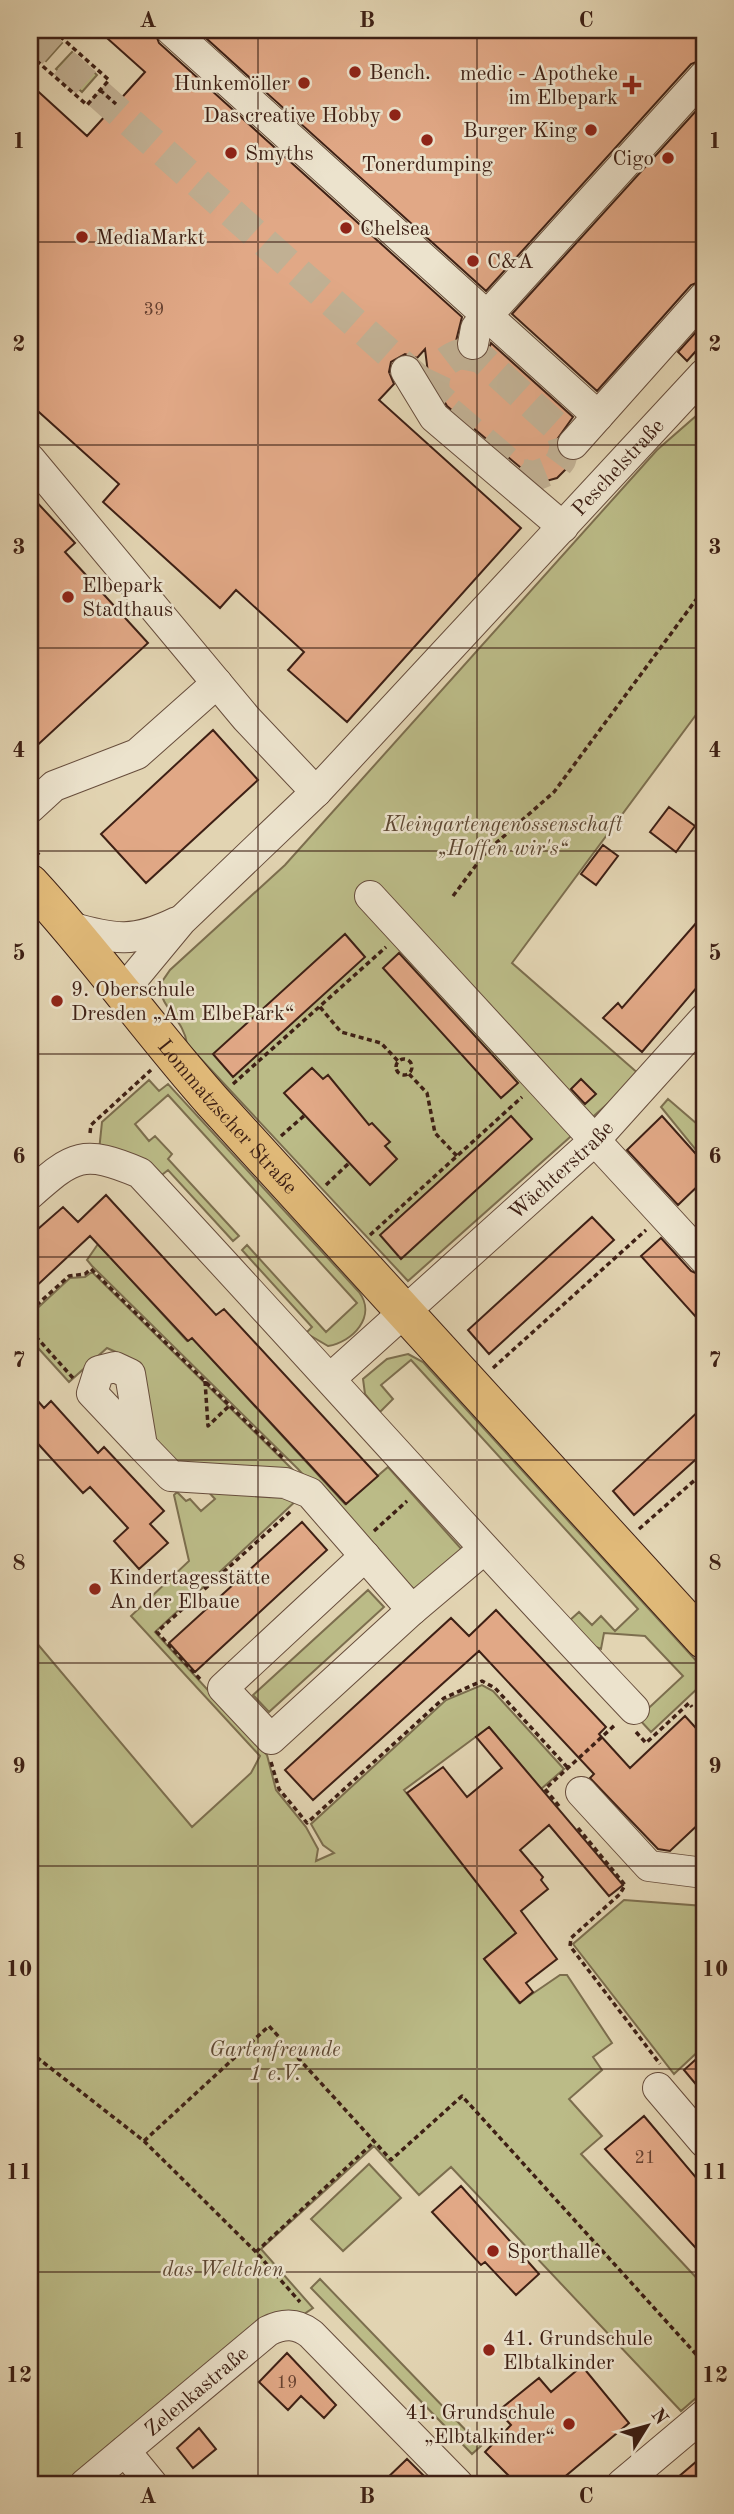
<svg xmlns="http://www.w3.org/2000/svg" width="734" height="2514" font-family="'Old Standard TT',serif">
<rect width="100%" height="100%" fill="#e2d4b2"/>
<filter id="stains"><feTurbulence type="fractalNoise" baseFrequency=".00286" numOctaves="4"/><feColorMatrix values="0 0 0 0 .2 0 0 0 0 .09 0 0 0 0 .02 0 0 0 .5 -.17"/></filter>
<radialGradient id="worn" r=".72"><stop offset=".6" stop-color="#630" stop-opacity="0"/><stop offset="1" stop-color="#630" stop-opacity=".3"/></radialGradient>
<!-- green -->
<path fill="#bbbb87" stroke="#7c6e4e" stroke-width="2" d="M30,30h17l15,13 -16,18 -16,-15z
M72,52l25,23 -15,17 -26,-23z
M704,409v295l-192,259 128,112 -232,206 -221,-237c-3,-24 -25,-35 -28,-58l11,-16 115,-105 372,-415z
M149,1080l10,11 9,-7 191,208c18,24 -6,50 -31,54l-22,-13 6,-6 -70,-77 5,-5 79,87 31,-29 -189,-208 -33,29 14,17 6,-5 17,18 -4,5 71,77 -6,5 -65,-71 -10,8 -59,-27 3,-29z
M668,1099l36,31v30l-43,-53z
M98,1244l89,97 5,-3 153,166 43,-37 76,85 -45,42 -55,-52 -66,-73 -206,-203 -5,-6z
M92,1272l202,199 -108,-5 -32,-15 -20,-91 -27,-12 -38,34 -30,-33 -9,8v-42l40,-37 15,-1z
M408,1354l15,8 278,304 -2,21 -48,45 -13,-14 45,-42 -38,-40 -41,-3 -3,16 -18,-7 -15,-20 11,-10 13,13 9,-9 14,15 23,-22 -227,-249 -30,25 12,14 -13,13 -15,-18 -2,-15 24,-20z
M204,1487l95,11 -144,134 112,123 9,35 30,37 12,22 -2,12 18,-8 -11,-8 -12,-21 135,-124 36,-15 11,6 71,78 -23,20 -52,-62 -85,63 112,143 -32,26 35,44 41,-28h7l45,68 -19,14 9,13 -33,29 33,37 -21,18 123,132v105l-23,20 -230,-244 -32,28 -45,-49 -113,103 52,59 -9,6 -42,9 -192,161h-40v-849l162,192 59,-54 9,-17 -129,-140 58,-55 -15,-66 3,-3 9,9 4,-2 11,12 14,-12z
M368,1590l16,17 -115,105 -16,-17z
M624,1900l80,6v140l-30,28 -101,-130z
M369,2164l32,34 -58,53 -32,-32z
M320,2279l161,167 -9,8 -161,-166z"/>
<!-- building -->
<path fill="#e1a886" stroke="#3e2015" stroke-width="2" d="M98,30h56l5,13 303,274 -6,24 5,16 8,4 10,-1 8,-5 4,-12 82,74 -17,24 5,16 13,4 -17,17 -18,5 -92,-77 -19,-33 -3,-24 -8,9 -12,-4 -14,8 -2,10 5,12 -15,16 142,128 -174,194 -59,-52 16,-18 -68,-62 -16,18 -117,-106 16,-18 -89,-80v-320l57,52 58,-64z
M197,30h507v29l-13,5 -205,227z
M704,102v178l-13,5 -94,106 -85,-77z
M704,323v19l-17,19 -9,-9z
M30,495l45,48 -10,9 83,91 -118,109z
M213,730l45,50 -112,103 -45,-49z
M669,807l26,19 -19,26 -26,-20z
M603,845l15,11 -22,29 -15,-11z
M704,914v65l-62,73 -39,-34 15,-15 4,5z
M345,934l20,23 -132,120 -20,-23z
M399,953l119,130 -17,15 -118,-130z
M312,1068l11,11 5,-4 41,50 3,-2 18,19 -5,4 12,13 -27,26 -86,-92z
M581,1079l15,15 -11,10 -14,-15z
M511,1116l21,23 -131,120 -21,-24z
M662,1116l42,47v17l-26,25 -51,-55z
M106,1195l110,120 8,-6 154,167 -32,28 -154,-166 -4,3 -98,-105 -60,56v-56l33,-29 15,15z
M592,1217l22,23 -125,114 -21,-24z
M661,1238l30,33 13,6v49l-63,-70z
M30,1392l14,16 7,-7 47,52 6,-6 60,64 -14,13 18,19 -29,26 -25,-28 14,-13 -38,-41 -7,6 -53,-58z
M704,1406v46l-70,63 -21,-24z
M302,1522l25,28 -132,122 -26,-29z
M496,1610l110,117 -7,7 31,34 55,-52 19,21v82l-34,32 -12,-2 -68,-71 4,-4 -115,-123 -166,149 -28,-30 166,-152 18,18z
M489,1727l134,158 -14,11 -60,-71 -29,25 23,27 -2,3 7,9 -27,22 36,48 -31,24 7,9 -13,11 -36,-44 32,-26 -109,-140 36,-26 24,30 35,-29 -26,-31z
M704,2052v42l-20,-24z
M644,2116l60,71v70l-99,-108z
M461,2186l78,88 -23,21 -31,-33 -4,3 -49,-53z
M287,2353l49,52 -12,13 -23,-22 -13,14 -29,-28z
M582,2366l47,57 -73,61h-39l-32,-32 26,-27 -13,-14 41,-33 12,14z
M199,2428l17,21 -23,19 -16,-20z
M704,2455v29h-34z
M407,2459l25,25h-51z"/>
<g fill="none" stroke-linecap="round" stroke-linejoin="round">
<!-- minor-tunnel -->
<path stroke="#c1b093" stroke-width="30" stroke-dasharray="30 15" stroke-linecap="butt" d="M30,33l415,370
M460,354l21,4 79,72 5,16 -4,14 -6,8 -20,8 -13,-2 -81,-69c-14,-22 -5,-43 19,-51z"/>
<defs>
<g id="minor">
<path d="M171,30l427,386"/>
<path d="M473,344l3,-16 228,-252"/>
<path d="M406,371l28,46 129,110"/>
<path d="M573,444l131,-147"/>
<path d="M30,459l216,259 70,74"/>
<path d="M30,808l24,-22 83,-32 80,-71"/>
<path d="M370,896l334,363"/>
<path d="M70,927c45,13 64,16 107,-5"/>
<path id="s1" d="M123,991l58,-70 135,-129 388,-418"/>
<path d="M30,1194c44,-39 53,-45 110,-21 166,178 327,360 494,536"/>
<path id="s2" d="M331,1378l263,-237 110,-122"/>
<path d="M142,1446l-50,-53 7,-22 16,-4 15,7 12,72 29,30 114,7 25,10 102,117 71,-60"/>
<path d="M365,1556l-142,132 48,51 141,-129"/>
<path d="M581,1792l68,74 55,7"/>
<path d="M658,2088l46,54"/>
<path d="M125,2451l27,33"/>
<path id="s3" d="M85,2484l183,-153c16,-8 29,-8 43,3l147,150"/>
<path d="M622,2484l82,-69"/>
</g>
<g id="major">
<path id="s4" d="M30,883c65,70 120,148 183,219l491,538"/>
</g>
</defs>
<!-- minor casing -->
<use href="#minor" stroke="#674d3c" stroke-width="32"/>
<!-- major casing -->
<use href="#major" stroke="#3e2015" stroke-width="39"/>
<!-- path -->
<path stroke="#3e2015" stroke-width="3.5" stroke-dasharray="5 3.5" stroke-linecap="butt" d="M30,55l57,50 22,-25 -56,-50
M100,90l16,14
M30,845l10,11
M453,896l33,-44 68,-60 144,-195c11,-26 -1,-52 6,-79
M320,1007l21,25 40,11 17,18
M396 1067a8 8 0 1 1 16 0a8 8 0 1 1-16 0Z
M409,1074l18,19 8,40 22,23
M233,1084l153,-137
M90,1133l1,-8 60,-55
M281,1136l24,-21
M326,1185l23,-22
M370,1235l152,-138
M30,1311l39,-35 16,-2 6,-5 193,190
M30,1330l43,48
M493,1368l153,-138
M205,1381l3,45 22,-21
M639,1529l65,-57
M374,1531l33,-30
M200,1679l-43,-47 134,-121
M636,1732l10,11 43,-40 3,4
M271,1762l8,27 28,34 137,-125 38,-17 13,7 73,80
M559,1806l-14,-17 71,-65
M578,1828l47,57 -5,9 -49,44 -1,8 90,118
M30,2052l114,89 112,111 44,50
M144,2141l125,-115 122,134 71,-64 242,267
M256,2252l118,-110"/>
<!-- minor -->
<use href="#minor" stroke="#ece3cd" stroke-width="30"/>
<!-- major -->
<use href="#major" stroke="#e1ba79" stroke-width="37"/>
</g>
<!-- grid -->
<path fill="none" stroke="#3e2015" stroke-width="2" stroke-opacity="0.55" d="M258,30v2454M477,30v2454M30,242h674M30,445h674M30,648h674M30,851h674M30,1054h674M30,1257h674M30,1460h674M30,1663h674M30,1866h674M30,2069h674M30,2272h674"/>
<!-- markers -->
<g fill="#8f2418" stroke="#ece3cd" stroke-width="2.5">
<circle cx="355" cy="72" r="7"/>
<circle cx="304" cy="83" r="7"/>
<path d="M628.5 74.5h7v7h7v7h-7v7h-7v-7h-7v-7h7z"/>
<circle cx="395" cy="115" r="7"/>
<circle cx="591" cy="130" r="7"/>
<circle cx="427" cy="140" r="7"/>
<circle cx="231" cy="153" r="7"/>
<circle cx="668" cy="158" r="7"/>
<circle cx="346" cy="228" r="7"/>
<circle cx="82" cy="237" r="7"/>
<circle cx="473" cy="261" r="7"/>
<circle cx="68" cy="597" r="7"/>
<circle cx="57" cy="1001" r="7"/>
<circle cx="95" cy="1589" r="7"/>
<circle cx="493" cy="2251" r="7"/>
<circle cx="489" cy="2350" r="7"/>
<circle cx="569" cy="2424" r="7"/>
</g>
<g text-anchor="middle" stroke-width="5" stroke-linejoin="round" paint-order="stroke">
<!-- number labels -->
<g font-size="18" fill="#674231">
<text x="154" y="315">39</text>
<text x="645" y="2163">21</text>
<text x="287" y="2388">19</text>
</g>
<!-- poi labels -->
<g font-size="21" fill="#3e2015" stroke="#ece3cd" text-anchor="start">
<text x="369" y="79">Bench.</text>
<text x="618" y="80" text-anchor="end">medic - Apotheke<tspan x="618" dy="24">im Elbepark</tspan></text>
<text x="290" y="90" text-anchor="end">Hunkemöller</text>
<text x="381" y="122" text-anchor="end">Das creative Hobby</text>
<text x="577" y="137" text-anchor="end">Burger King</text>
<text x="245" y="160">Smyths</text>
<text x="654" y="165" text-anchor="end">Cigo</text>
<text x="427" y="171" text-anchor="middle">Tonerdumping</text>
<text x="360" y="235">Chelsea</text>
<text x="96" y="244">MediaMarkt</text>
<text x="487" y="268">C&amp;A</text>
<text x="82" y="592">Elbepark<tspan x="82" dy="24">Stadthaus</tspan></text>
<text x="71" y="996">9. Oberschule<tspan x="71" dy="24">Dresden „Am ElbePark“</tspan></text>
<text x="109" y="1584">Kindertagesstätte<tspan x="109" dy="24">An der Elbaue</tspan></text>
<text x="507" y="2258">Sporthalle</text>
<text x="503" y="2345">41. Grundschule<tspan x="503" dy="24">Elbtalkinder</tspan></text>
<text x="555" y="2419" text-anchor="end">41. Grundschule<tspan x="555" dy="24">„Elbtalkinder“</tspan></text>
</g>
<!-- street labels -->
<g font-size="21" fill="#3e2015" stroke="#ece3cd">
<text dy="7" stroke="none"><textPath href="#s1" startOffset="721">Peschelstraße</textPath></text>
<text dy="7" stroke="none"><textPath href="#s4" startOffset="306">Lommatzscher Straße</textPath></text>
<text dy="7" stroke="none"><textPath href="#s2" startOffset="310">Wächterstraße</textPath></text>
<text dy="7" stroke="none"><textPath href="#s3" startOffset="145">Zelenkastraße</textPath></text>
</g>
<!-- park labels -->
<g font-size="21" font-style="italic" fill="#5d4732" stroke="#ece3cd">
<text x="503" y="831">Kleingartengenossenschaft<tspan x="503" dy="24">„Hoffen wir's“</tspan></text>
<text x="275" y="2056">Gartenfreunde<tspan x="275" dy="24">1 e.V.</tspan></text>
<text x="223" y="2276">das Weltchen</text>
</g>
</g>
<!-- margin -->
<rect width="734" height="2514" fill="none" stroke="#e2d4b2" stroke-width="77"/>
<!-- north arrow -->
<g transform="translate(647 2426) rotate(53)" stroke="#ece3cd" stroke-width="5" paint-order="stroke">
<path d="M0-5L12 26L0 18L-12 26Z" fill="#3e2015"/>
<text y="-10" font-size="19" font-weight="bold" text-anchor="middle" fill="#3e2015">N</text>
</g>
<rect x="38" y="38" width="658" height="2438" fill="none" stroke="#3e2015" stroke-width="2.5"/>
<g font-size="23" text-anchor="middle" font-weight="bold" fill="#3e2015">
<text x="148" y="27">A</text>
<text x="367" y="27">B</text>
<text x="586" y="27">C</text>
<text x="19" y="148">1</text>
<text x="715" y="148">1</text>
<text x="19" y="351">2</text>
<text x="715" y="351">2</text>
<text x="19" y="554">3</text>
<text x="715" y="554">3</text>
<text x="19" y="757">4</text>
<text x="715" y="757">4</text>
<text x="19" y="960">5</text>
<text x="715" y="960">5</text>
<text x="19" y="1163">6</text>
<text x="715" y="1163">6</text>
<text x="19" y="1367">7</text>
<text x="715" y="1367">7</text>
<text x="19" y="1570">8</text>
<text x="715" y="1570">8</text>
<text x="19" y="1773">9</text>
<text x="715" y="1773">9</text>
<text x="19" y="1976">10</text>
<text x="715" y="1976">10</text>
<text x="19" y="2179">11</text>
<text x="715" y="2179">11</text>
<text x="19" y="2382">12</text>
<text x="715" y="2382">12</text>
<text x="148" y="2503">A</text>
<text x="367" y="2503">B</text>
<text x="586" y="2503">C</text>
</g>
<rect width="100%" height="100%" filter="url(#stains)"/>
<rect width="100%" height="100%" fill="url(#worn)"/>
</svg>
